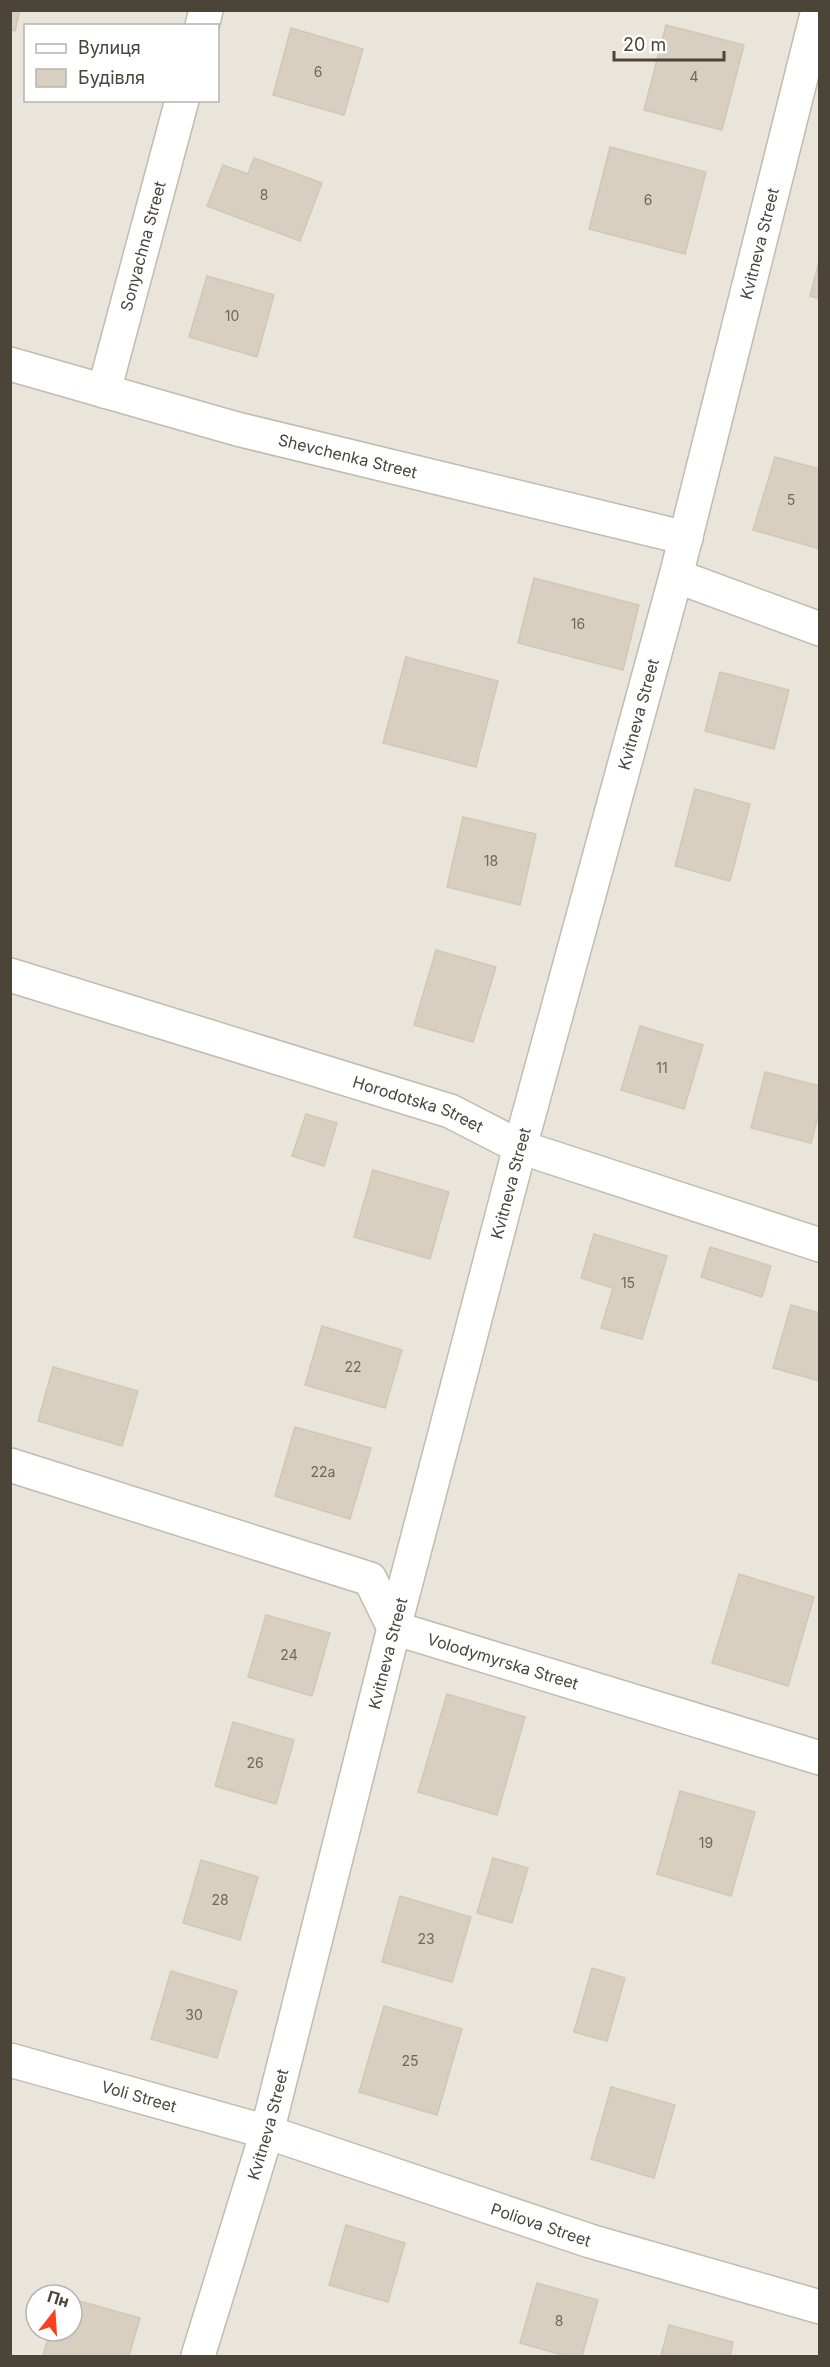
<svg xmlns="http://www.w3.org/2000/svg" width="830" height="2367" font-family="Inter,sans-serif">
<rect width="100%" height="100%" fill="#f6f3ec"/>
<!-- residential -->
<path fill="#eae5da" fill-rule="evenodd" d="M11,11h808v2345h-808zM26,26h192v74h-192zM36,2295h36v36h-36z"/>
<!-- building -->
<path fill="#d8cfc1" stroke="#d3c7b4" stroke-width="1.5" d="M10,10h10l-5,21 -5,-2z
M666,25l78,20 -22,85 -78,-20z
M291,28l72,21 -19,66 -71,-20z
M610,147l96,25 -21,82 -96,-25z
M254,158l68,25 -22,58 -93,-35 16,-41 25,9z
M820,258v41l-10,-3z
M207,276l67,19 -17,62 -68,-20z
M775,457l45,12v80l-67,-19z
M534,578l105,27 -16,65 -105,-27z
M406,657l92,24 -22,86 -93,-24z
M720,672l69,18 -15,59 -69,-18z
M695,789l55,15 -20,77 -55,-15z
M463,817l73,17 -16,71 -73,-18z
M436,950l60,17 -23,75 -59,-17z
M640,1026l63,19 -19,64 -63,-19z
M765,1072l55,14v23l-9,34 -60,-15z
M306,1114l31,9 -13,43 -32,-10z
M373,1170l76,22 -19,67 -76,-22z
M594,1234l73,22 -25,83 -41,-11 12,-40 -32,-10z
M710,1247l61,19 -9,31 -61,-20z
M791,1305l29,8v68l-47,-13z
M322,1326l80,24 -17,58 -80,-23z
M53,1367l85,24 -16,55 -84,-25z
M295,1427l76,21 -21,71 -75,-23z
M739,1574l75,23 -26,89 -76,-23z
M266,1615l64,18 -18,63 -64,-19z
M447,1694l78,23 -28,98 -79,-23z
M233,1722l61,18 -18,64 -61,-18z
M680,1791l75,21 -24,84 -74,-22z
M493,1858l35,10 -16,55 -35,-10z
M201,1860l57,17 -18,63 -57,-17z
M400,1896l71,21 -19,65 -70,-20z
M592,1968l33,10 -18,63 -33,-9z
M171,1971l66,20 -20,67 -66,-19z
M384,2006l78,23 -25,86 -78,-23z
M611,2087l64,18 -21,73 -63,-19z
M346,2225l59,18 -17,59 -59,-17z
M537,2283l61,17 -16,56h-16l-46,-13z
M72,2299l68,19 -11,38h-86l7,-25h22z
M669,2325l64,17 -3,14h-69z"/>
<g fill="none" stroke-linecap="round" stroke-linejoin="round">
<defs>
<g id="minor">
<path d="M202,26l4,-16"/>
<path id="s1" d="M10,364l227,65 449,109"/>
<path id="s2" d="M104,391l78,-291"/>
<path d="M676,576l144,53"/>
<path id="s3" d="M10,975l440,136 70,36 300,98"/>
<path id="s4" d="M10,1465l360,114 24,49 426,130"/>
<path id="s5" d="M10,2060l257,72 323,109 230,66"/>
<path id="s6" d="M198,2356l69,-224 127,-504 126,-481 156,-571 142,-566"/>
</g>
</defs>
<!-- minor casing -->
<use href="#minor" stroke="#c2bbae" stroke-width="36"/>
<!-- minor -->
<use href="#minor" stroke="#fff" stroke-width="33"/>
</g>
<g text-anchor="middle" stroke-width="6" stroke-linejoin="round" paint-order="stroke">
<!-- number labels -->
<g font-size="14" fill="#6e675b">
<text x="318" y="77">6</text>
<text x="694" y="82">4</text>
<text x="264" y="200">8</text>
<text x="648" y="205">6</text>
<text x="232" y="321">10</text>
<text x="791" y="505">5</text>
<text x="578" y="629">16</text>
<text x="491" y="866">18</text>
<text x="662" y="1073">11</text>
<text x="628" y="1288">15</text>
<text x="353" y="1372">22</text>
<text x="323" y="1477">22а</text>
<text x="289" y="1660">24</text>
<text x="255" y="1768">26</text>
<text x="706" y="1848">19</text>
<text x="220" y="1905">28</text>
<text x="426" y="1944">23</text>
<text x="194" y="2020">30</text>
<text x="410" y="2066">25</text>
<text x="559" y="2326">8</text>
</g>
<!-- street labels -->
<g font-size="16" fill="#4b4439" stroke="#fff">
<text dy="6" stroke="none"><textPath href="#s6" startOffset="2186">Kvitneva Street</textPath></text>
<text dy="6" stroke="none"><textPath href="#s2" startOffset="150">Sonyachna Street</textPath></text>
<text dy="6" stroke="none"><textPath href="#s1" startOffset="350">Shevchenka Street</textPath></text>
<text dy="6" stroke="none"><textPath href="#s6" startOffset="1700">Kvitneva Street</textPath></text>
<text dy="6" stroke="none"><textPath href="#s3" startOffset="428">Horodotska Street</textPath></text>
<text dy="6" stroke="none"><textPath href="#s6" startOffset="1214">Kvitneva Street</textPath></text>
<text dy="6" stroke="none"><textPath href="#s6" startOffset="728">Kvitneva Street</textPath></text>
<text dy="6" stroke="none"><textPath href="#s4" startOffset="546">Volodymyrska Street</textPath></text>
<text dy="6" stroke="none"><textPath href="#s5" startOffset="134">Voli Street</textPath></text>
<text dy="6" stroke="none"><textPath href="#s6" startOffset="242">Kvitneva Street</textPath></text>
<text dy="6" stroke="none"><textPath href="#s5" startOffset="556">Poliova Street</textPath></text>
</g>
</g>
<!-- border -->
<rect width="830" height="2367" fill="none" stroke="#4b4439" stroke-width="24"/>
<!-- legend -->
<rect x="24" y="24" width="195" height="78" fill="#ffffff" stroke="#b7b4b0" stroke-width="1.5"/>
<rect x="36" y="44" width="30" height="9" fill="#ffffff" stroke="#b7b4b0" stroke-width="1.5"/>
<text x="78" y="54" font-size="18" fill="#4b4439">Вулиця</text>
<rect x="36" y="69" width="30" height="18" fill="#d8cfc1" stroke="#b7b4b0" stroke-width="1.5"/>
<text x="78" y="84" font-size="18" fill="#4b4439">Будівля</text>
<!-- north arrow -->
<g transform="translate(54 2313) rotate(17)"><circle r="28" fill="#ffffff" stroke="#b7b4b0" stroke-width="1.5"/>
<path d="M0-4.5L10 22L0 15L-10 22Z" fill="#fc3f1d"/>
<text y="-9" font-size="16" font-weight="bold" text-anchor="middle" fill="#4b4439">Пн</text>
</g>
<!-- scale -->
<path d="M614 51v9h110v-9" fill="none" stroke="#4b4439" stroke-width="3"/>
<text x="623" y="51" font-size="18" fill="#4b4439" stroke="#ffffff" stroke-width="4.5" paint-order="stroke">20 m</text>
</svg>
